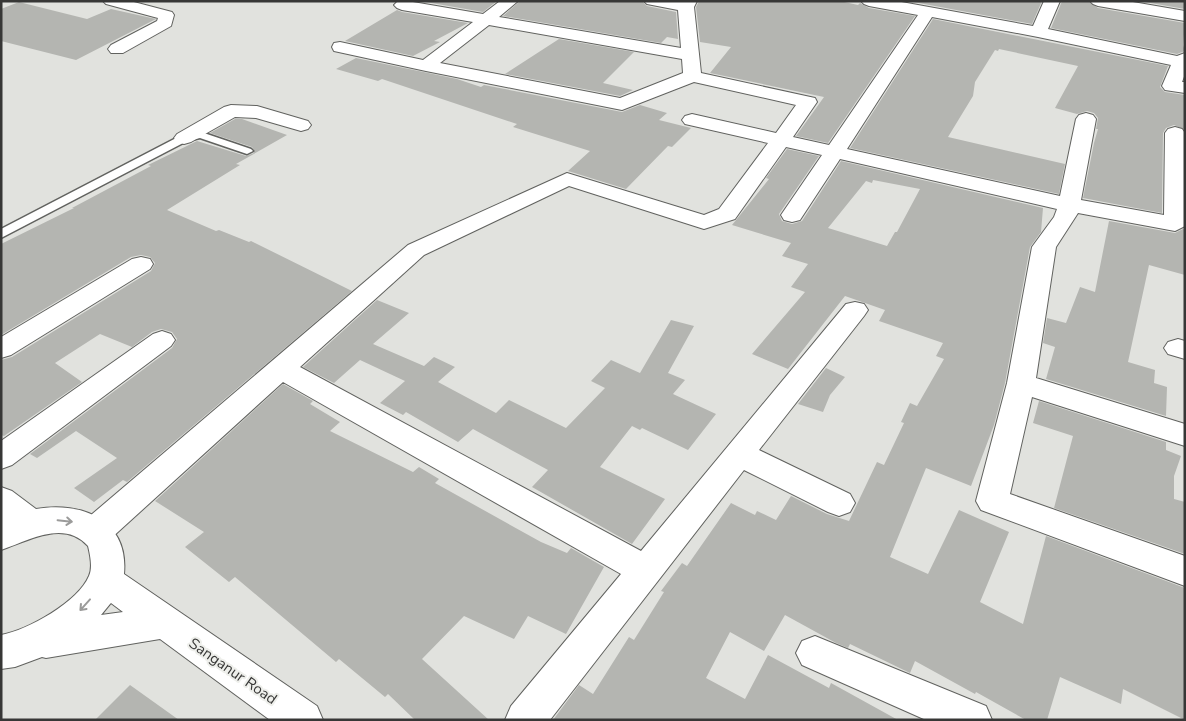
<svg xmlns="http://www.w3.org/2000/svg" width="1186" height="721" font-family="'Nunito Sans',sans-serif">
<rect width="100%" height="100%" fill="#e1e2de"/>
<!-- building -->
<path fill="#b4b5b1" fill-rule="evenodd" d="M420,1h77l-14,11z
M520,1h122l5,5 29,6 2,27 -11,-2 -6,6 -158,-27z
M699,1h141l18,4 2,-2 9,5 46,8 -87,127 -32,-7 28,-39 -114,-24 21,-26 -31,-5 -4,-35z
M908,1h134l-10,23z
M1062,1h26l10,7 87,15 -2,22 2,6 -8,3 -126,-26z
M1139,1h46v8z
M19,2l68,17 24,-10 45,10 -80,41 -75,-19v-32z
M397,10l5,2 66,11 -34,18 6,1 -27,14 -68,-15z
M933,19l235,47 -8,21 5,5 20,3v35l-11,-5 -8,3 -3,5 -1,80 -79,-15 11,-55 4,-14h-2l2,-11 -4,-5 -7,-2 -10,3 -22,-6 23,-42 -79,-17 -1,2 -3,-1 -20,32 -2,14 -25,41 117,27 -6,30 -209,-46z
M559,39l75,13 -31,31 30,7 -13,6 -115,-22z
M356,58l101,21 24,8 3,-2 138,27 18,-7 27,8 -8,7 32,8 -19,19 -4,-1 -42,43 -58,-18 22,-20 -77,-24 4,-3 -135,-45 -4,2 -42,-12z
M235,119h7l45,16 -51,29 4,1 -73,45 49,21 3,-1 30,12 2,-1 101,50 -225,191 -4,-2 -29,22 -20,-14 43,-30 -41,-27 -39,27 -7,-4 142,-106 5,-9 -5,-7 -11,-3 -9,3 -20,15 -32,-13 -45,29 27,19 -78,54 -3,-1v-75l11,-3 139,-86 4,-8 -5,-6 -9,-2 -10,2 -130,78v-91l73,-36h-2l79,-42 -3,-1 49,-24 49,15 8,-3v-3l-2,-3 -42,-14z
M787,149l32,7 -40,58 3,7 10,3 10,-3 39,-60 202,47 -2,24 -11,15 -25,136 -11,42 -23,61 -45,-18 -36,89 38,17 31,-64 50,22 -29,70 43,22 23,-88 139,52v132l-62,-31 -2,15 -61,-27 -13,43h-21l-50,-28 -1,2 -60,-33 -5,12 -60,-29 -2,4 -12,-5 -51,-28 -21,36 -34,-19 -24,46 39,21 23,-44 61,33 2,-5 67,37h-345l26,-35 14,9 36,-57 5,3 30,-48 -3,-1 21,-28 5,3 44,-63 24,12 2,-4 19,9 15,-24 36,18 22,7 28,-59 7,3 20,-42 -3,-1 9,-19 7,3 27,-47 -8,-3 7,-13 -64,-22 6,-11 -40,-14 -57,73 -36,-15 53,-62 -14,-5 17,-23 -26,-8 9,-13 -59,-18 37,-46 -3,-1zM873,180l47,9 -23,43h-2l-8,14 -59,-18 38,-47 6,2z
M1109,221l66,12 10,-5v47l-36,-10 -21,97 27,8 -1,13 13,4 -1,29 -120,-37 9,-32 -12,-4 4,-25 19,5 14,-36 15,5z
M377,300l32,13 -36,31 51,22 10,-9 21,10 -17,15 58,31 13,-13 57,28 39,-40 -14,-7 20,-21 29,13 31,-53 23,6 -26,47 17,7 -12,14 43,20 -28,36 -46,-22 -2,2 -8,-4 -32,41 65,32 -33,45 -100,-57 16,-17 -75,-41 -15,13 -52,-30 -3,3 -23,-12 25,-22 -45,-21 -26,23 -31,-16z
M826,368l19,9 -15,18 -7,17 -25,-8z
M283,384l30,17 -3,3 30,18 -10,9 83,41 6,-5 20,12 -4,4 106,59 26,11 4,-5 33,19 -38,67 -38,-18 -14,23 -50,-23 -42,43 67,61h-74l-27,-26 -3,3 -46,-38 -3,3 -101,-85 -6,5 -44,-35 19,-15 -49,-31z
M1039,401l127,41v8l15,6 -7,20v23l11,3v52l-131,-46 19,-72 -40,-13z
M130,685l49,35h-84z"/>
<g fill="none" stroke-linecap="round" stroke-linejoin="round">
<defs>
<path id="service" d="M201,132l50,17 2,2 -6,3 -47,-16 -13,3 -186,97v-9l179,-93z"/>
<path id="minor" d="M103,1h27l42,11 2,3 -3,11 -48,27h-12l-3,-4 3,-4 46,-24 1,-3 -52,-14z
M407,1l76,13 17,-13h18l-19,16 182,31 -3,-38 -31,-6 -3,-3h53l-3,6 7,66 114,25 2,4 -24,35 36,8 89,-130 -49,-9 -5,-2 -3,-3h35l137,25 11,-25h16l-12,28 129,27 8,-3v21l-3,8h3v11l-20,-3 -3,-4 9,-21 -133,-28 -106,-20 -85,132 213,47 16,-77 3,-4 7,-2 7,2 3,4 -15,81 83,15 1,-82 3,-4 7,-2 7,2 3,4v93l-10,5 -97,-18 -22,34 -20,131 149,46v22l-153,-49 -22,97 175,62v30l-204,-76 -5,-9 31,-118 25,-136 22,-30 3,-8 -217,-50 -40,61 -8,2 -8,-2 -3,-5 41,-60 -36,-8 -51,72 -31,10 -135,-43 -145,69 -124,112 341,184 205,-247 9,-2 9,2 4,6 -4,6 -105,134 91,44 5,9 -5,9 -11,4 -11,-4 -84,-42 -194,250h-45l6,-14 110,-132 -338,-192 -175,159 -12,4 -12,-4 -5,-10 5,-10 324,-276 159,-72 137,42 15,-6 49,-66 -83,-19 -3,-4 3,-4 7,-2 84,19 20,-28 -102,-23 -72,28 -196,-39 -92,-20 -2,-4 2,-4 6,-1 83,18 50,-38 -71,-12 -5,-2 -3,-3 3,-3zM489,25l193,34 1,14 -63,25 -180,-35z
M1090,1h37l58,10v10l-87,-15 -5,-2z
M231,105l26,1 51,15 3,4 -3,4 -7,2 -45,-13 -21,-1 -44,25 -7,2 -7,-2 -3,-4 3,-4 47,-27z
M141,257l9,2 3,5 -3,5 -139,86 -10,3v-21l131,-78z
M162,331l9,3 4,6 -4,6 -159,119 -11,4v-28l152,-107z
M1178,339l7,2v18l-17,-5 -4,-6 4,-6z
M815,636l171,70 6,14h-66l-124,-55 -6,-12 6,-12z"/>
<path id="secondary" d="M1,487l11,4 24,18c46,-8 93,11 88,65l193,132 6,14h-53l-110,-81 -114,19 -4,-1 -27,10 -14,2v-34c27,-5 77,-33 88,-59 4,-8 1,-22 -1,-30 -24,-27 -60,-5 -87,4zM111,603l12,9 -22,3 9,-11z"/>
</defs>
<!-- service casing -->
<use href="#service" stroke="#61625f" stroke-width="3"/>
<!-- minor casing -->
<use href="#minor" stroke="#61625f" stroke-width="2"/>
<!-- secondary casing -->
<use href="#secondary" stroke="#61625f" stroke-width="2"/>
<!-- service -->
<use href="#service" fill="#fff" fill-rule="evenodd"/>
<!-- minor -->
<use href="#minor" fill="#fff" fill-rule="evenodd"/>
<!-- secondary -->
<use href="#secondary" fill="#fff" fill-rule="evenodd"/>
</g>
<!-- one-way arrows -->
<defs><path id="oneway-shaft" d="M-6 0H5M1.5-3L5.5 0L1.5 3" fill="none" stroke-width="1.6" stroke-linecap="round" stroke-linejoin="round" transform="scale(1.25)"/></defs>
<g stroke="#9b9b9a">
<use href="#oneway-shaft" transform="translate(65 521) rotate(6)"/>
<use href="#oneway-shaft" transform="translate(85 605) rotate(132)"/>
</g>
<g text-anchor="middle" stroke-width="4" stroke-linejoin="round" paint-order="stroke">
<!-- near-street labels -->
<g font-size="15" fill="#373736" stroke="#eeefeb">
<text transform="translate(233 671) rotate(35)" y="5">Sanganur Road</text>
</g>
</g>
<!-- border -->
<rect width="1186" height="721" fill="none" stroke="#373736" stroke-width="5"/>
</svg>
